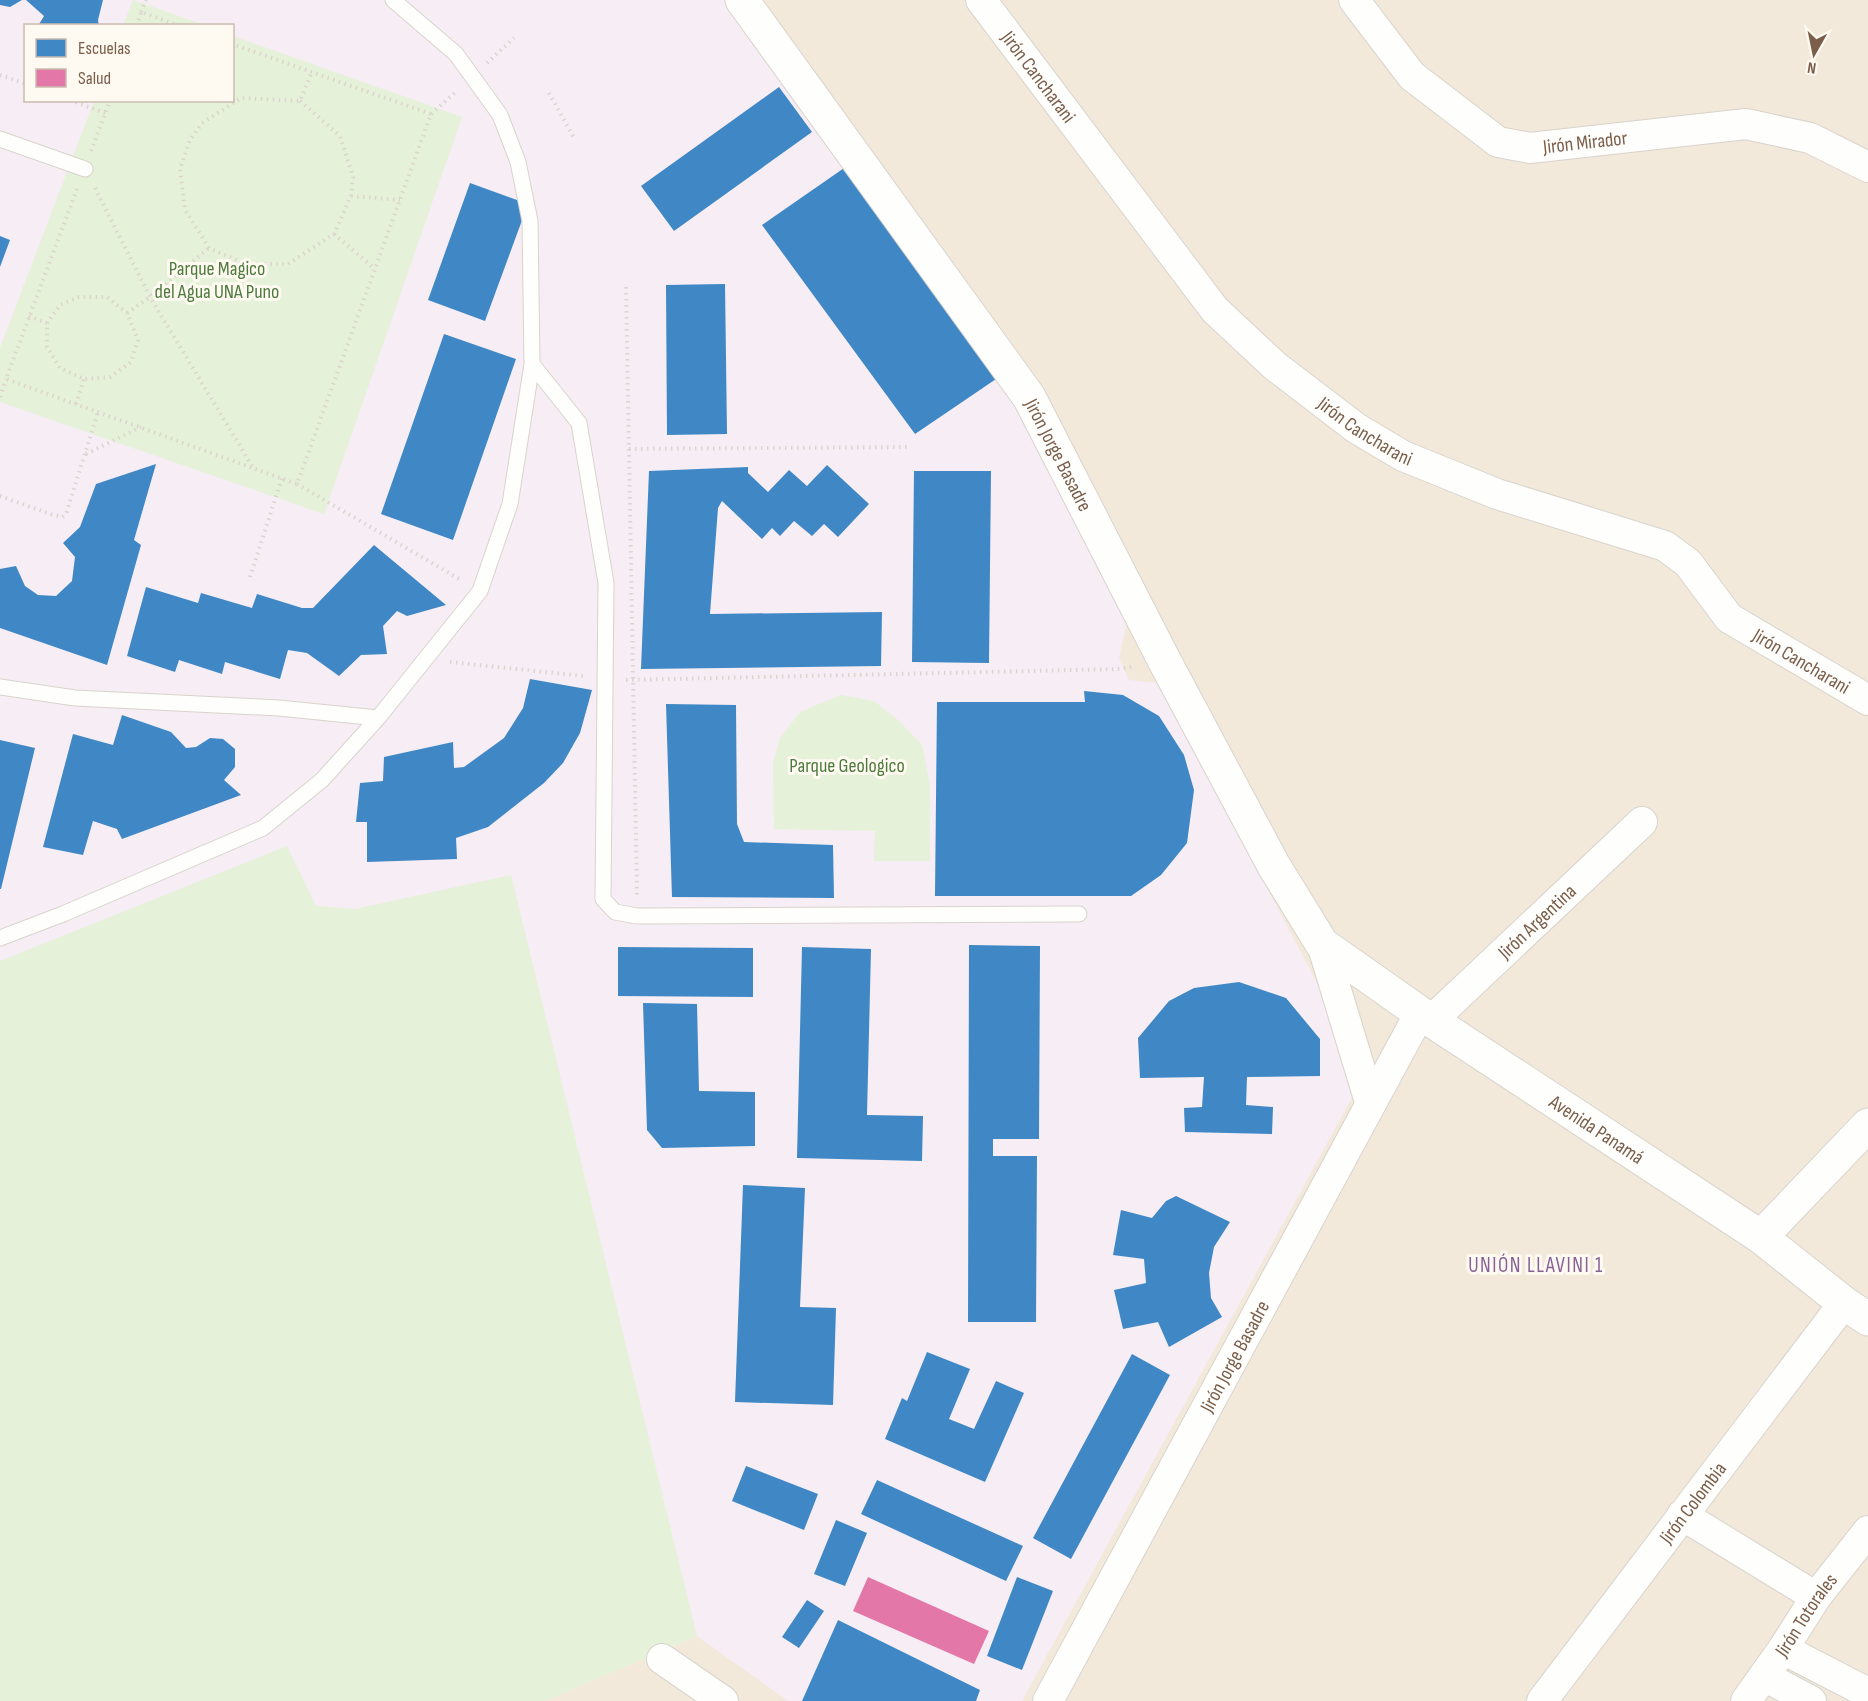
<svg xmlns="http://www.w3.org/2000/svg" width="1868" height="1701" font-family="'Sofia Sans Condensed',sans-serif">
<rect width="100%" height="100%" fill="#f9f6ee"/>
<!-- residential -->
<path fill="#f2e9db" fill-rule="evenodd" d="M0,0h1868v1701h-1868zM26,26h206v74h-206z"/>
<!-- education -->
<path fill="#f6edf5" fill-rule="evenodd" d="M0,0h728l293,408 107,210 -9,40 10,22 30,3 206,391 -343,627h-234l-91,-65 -152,65h-545zM26,26h206v74h-206z"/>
<!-- green -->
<path fill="#e5f1d8" d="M133,0l71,25h-81z
M233,36l229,81 -138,397 -324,-112v-54l94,-247 138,-1z
M841,695l33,6 25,20 23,24 8,40v76h-56l1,-30 -101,-2 -1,-66 7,-25 20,-26z
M287,846l29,60 39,3 156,-34 186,761 -152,65h-545v-740z"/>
<!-- schools -->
<path fill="#3f88c5" d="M0,0h22l-12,7 -10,-2z
M26,0h77l-5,20 1,6h-61l6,-10z
M779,87l33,45 -138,99 -33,-45z
M847,166l152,211 -84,57 -153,-209z
M470,183l58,21 -43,117 -57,-21z
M0,236l10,4 -10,27z
M725,284l2,150 -60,1 -1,-150z
M444,334l72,25 -63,181 -72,-26z
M156,464l-22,76 7,5 -34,120 -107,-37v-59l16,-3 9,20 13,9 18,1 16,-15 3,-24 -12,-14 17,-16 16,-43z
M827,465l42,39 -31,33 -14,-13 -12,12 -18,-15 -14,15 -8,-8 -10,11 -40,-38 -4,7 -8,106 172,-2 -1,54 -240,3 8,-198 99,-4v6l20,19 21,-22 18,16z
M914,471h77l-2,192 -77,-1z
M374,545l72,60 -39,11 -10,-5 -14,15 4,28 -26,1 -22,21 -32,-23 -19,-3 -8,29 -55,-17 -3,12 -43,-14 -4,12 -48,-16 19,-69 52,16 3,-10 51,15 5,-14 45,14h11z
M530,679l62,11 -12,43 -17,30 -19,20 -56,44 -32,11 1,21 -90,3v-40h-11l4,-39 23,-2 1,-24 69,-15 1,26 10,-1 40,-29 19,-30z
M1084,691l39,4 36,21 25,39 10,35 -7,53 -26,32 -30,21h-196l2,-194h148z
M666,704l70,1 1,119 7,18 89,3 1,53 -162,-1z
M122,715l49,17 15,16 10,-1 14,-9 13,1 12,10v18l-11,13 17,15 -119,44 -5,-10 -24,-8 -10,34 -40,-8 30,-113 40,11z
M0,740l35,8 -34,141h-1z
M969,945l71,1 -1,193h-46v17h44l-1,166h-68z
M618,947l135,1v49l-135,-1z
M802,947l69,2 -4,166 56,1 -1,45 -125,-3z
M1239,982l47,16 34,41v37l-73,1 -1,28 27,2 -1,27 -87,-2 -1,-24 18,-1 2,-30 -64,1 -2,-40 31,-37 25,-13z
M643,1003l54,1 2,87 56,1v54l-93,2 -15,-18z
M743,1185l62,3 -5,119 36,1 -3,97 -98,-3z
M1176,1196l54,26 -16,25 -5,26 2,25 11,19 -53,30 -11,-25 -35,7 -9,-39 32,-7 -2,-24 -31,-4 8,-45 31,8 14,-17z
M927,1352l43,17 -21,50 25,10 22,-48 28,12 -39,89 -100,-43 17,-41 5,3z
M1132,1354l38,21 -99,184 -38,-21z
M746,1466l72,28 -14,36 -72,-29z
M877,1480l146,66 -17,35 -145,-67z
M836,1520l31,13 -22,53 -31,-12z
M1017,1577l36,14 -31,79 -35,-14z
M807,1600l17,11 -25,37 -17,-11z
M838,1620l142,70 -4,11h-174z"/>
<!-- health -->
<path fill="#e377a8" d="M868,1577l121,54 -15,33 -121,-53z"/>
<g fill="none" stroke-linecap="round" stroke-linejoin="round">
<defs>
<path id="service" d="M0,139l85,30
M532,364l47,59 27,160 -3,316 12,13 22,4 442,-2
M0,687l75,11 204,10 99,10
M0,938l63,-24 200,-86 59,-48 56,-62 102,-127 30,-87 22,-140 -2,-143 -12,-59 -18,-47 -44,-61 -63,-54"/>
<g id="minor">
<path id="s1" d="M981,0l234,310 60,56 81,62 47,28 94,38 168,52 23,17 41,55 139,82"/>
<path id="s2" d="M1354,0l58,76 86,66 32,6 216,-24 64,14 58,29"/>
<path d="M1322,944l48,158"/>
<path id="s3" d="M1432,1020l210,-198"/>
<path d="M1682,1515l134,82"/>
<path d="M1783,1649l85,44"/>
<path d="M662,1659l61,42"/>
<path d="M1764,1676l47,25"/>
<path id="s4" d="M1048,1701l372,-688"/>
<path id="s5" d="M1542,1701l302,-398"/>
<path id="s6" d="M1746,1701l37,-52 33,-52 52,-66"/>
</g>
<g id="tertiary">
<path id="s7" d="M742,0l287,397 135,263 110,206 48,78 98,69 341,224 83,66 24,16"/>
<path d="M1761,1237l107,-112"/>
</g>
</defs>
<!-- service casing -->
<use href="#service" stroke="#d9d3cc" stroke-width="17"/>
<!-- minor casing -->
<use href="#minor" stroke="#d9d3cc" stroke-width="32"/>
<!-- tertiary casing -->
<use href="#tertiary" stroke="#d9d3cc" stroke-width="35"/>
<!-- path -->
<path stroke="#dcd5ce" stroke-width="4" stroke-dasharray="1.5 4.5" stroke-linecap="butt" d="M141,12l5,-12
M137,26l4,-14 39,14
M487,63l27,-25
M0,75l26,9
M549,93l25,45
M70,100l35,13
M300,101l40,35 13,41 -2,19 -17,38 -46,30h-42l-37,-16 -24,-38 -5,-41 10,-29 12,-17 39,-25 59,3 12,-30
M431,114l26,-23
M91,151l19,-51
M95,188l55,109 102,169
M77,189l-71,190 291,105 134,-370 -199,-70
M351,196l49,4
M334,234l41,35
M626,287l11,609
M127,313l23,-16 59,-49
M29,316l18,7v24l13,21 24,11 26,-2 21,-15 7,-22 -11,-27 -20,-16h-28l-19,8 -13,18
M0,397l6,-18
M76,404l8,-25
M629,449l280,-2
M86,454l55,-27
M297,484l164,96
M0,496l53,19 9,2 4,-3 32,-102
M250,577l32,-99
M450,662l133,14
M626,680l494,-11 14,-3"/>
<!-- service -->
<use href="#service" stroke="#fefefc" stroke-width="15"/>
<!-- minor -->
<use href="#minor" stroke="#fefefc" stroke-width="30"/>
<!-- tertiary -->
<use href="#tertiary" stroke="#fefefc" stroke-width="33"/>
</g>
<g text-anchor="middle" stroke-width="6" stroke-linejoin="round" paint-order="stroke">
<!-- street labels -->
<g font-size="20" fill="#7b5e4a" stroke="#fffaf1">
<text dy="7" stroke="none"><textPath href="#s1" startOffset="96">Jirón Cancharani</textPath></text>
<text dy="7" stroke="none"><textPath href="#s2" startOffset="292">Jirón Mirador</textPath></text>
<text dy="7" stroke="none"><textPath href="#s1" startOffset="582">Jirón Cancharani</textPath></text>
<text dy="7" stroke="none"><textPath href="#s7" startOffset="555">Jirón Jorge Basadre</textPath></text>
<text dy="7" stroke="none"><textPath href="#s1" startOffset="1086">Jirón Cancharani</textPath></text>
<text dy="7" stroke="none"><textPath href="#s3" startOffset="144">Jirón Argentina</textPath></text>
<text dy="7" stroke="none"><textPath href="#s7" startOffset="1442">Avenida Panamá</textPath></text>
<text dy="7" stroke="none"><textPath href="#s4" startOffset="392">Jirón Jorge Basadre</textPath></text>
<text dy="7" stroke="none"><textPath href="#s5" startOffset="249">Jirón Colombia</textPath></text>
<text dy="7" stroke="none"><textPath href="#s6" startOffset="105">Jirón Totorales</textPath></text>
</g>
<!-- park labels -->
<g font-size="20" fill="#4d7b3e" stroke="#fffaf1">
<text x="217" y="275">Parque Magico<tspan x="217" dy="23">del Agua UNA Puno</tspan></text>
<text x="847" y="772">Parque Geologico</text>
</g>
<!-- neighbourhood labels -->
<g font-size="21" letter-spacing="1.5" fill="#886297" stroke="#fffaf1">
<text x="1536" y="1272">UNIÓN LLAVINI 1</text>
</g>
</g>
<!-- legend -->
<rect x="24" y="24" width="210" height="78" fill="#fffaf1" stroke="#cabcae" stroke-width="1.5"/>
<rect x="36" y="39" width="30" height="18" fill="#3f88c5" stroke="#cabcae" stroke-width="1.5"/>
<text x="78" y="54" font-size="18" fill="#7b5e4a">Escuelas</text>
<rect x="36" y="69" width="30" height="18" fill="#e377a8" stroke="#cabcae" stroke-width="1.5"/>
<text x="78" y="84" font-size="18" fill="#7b5e4a">Salud</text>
<!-- north arrow -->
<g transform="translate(1814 54) rotate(189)" stroke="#fffaf1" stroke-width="4.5" paint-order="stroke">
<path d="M0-4.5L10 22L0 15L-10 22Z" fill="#7b5e4a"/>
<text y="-9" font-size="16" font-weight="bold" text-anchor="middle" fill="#7b5e4a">N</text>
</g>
</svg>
